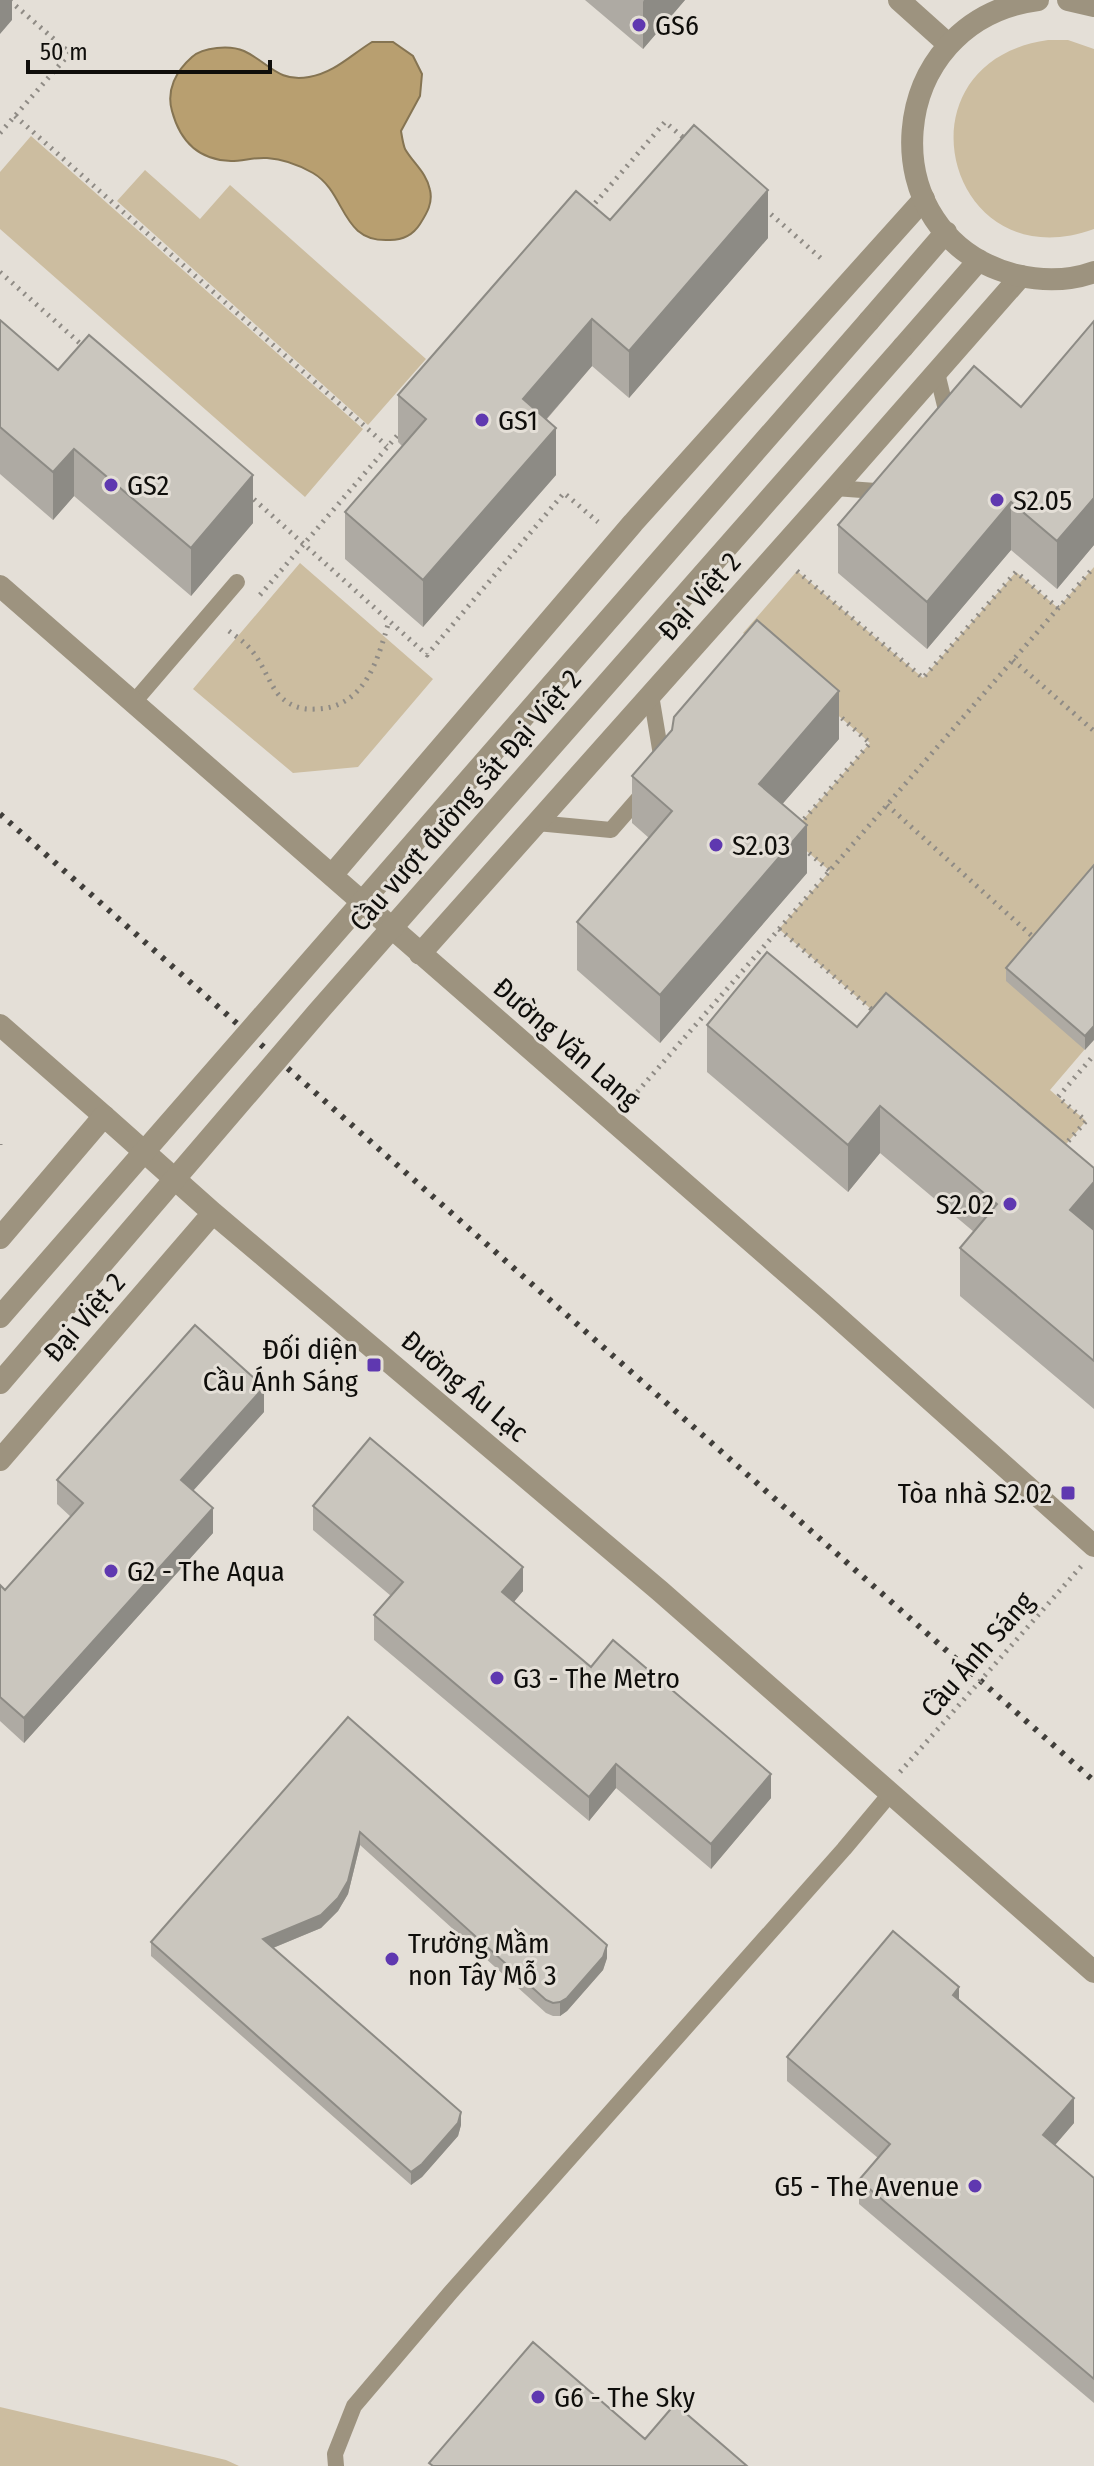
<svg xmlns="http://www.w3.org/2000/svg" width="1094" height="2466" font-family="'Fira Sans Condensed',sans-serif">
<rect width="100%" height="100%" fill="#e4dfd7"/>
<!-- green -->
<path fill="#ccbda0" d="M1048,40h20l26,9v180c-148,54 -203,-167 -46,-189z
M31,136l332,293 -58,68 -305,-268v-57z
M145,170l55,49 30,-34 196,174 -58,66 -251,-224z
M300,563l133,116 -75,88 -65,6 -100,-84z
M1094,567v311l-88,102 79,69 -35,41 36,31 -37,43 -270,-235 51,-58 -41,-35 81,-93 -127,-110 54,-62 126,107 93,-106 42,36z
M0,2407l226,53 13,6h-239z"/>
<!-- water -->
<path fill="#b89f70" stroke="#857452" stroke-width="2" d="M372,42h21l20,14 9,18 -2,22 -19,35c1,6 2,13 4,18 8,14 22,24 25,41 3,13 -3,23 -10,34 -7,11 -17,16 -30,16 -50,3 -43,-47 -77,-67 -14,-8 -30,-14 -46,-15 -12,-1 -24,3 -36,3 -32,-1 -51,-20 -59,-50 -6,-21 4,-40 20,-54 11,-10 38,-12 52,-6 24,11 34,32 65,26 25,-4 42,-22 63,-35z"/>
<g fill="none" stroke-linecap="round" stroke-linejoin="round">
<!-- path -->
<path stroke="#8f8b85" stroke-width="5" stroke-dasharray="2 6" stroke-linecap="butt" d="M15,116l372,330
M0,133l70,-80 -61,-53
M590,209l75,-87 20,17
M765,209l59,52
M0,272l83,74
M248,494l179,161 137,-162 34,29
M797,571l126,107 93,-106 42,36
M260,595l142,-165
M229,631c8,6 17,12 23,20 11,13 16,30 26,43 11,12 23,16 38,15 49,-1 62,-50 73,-88
M1013,660l81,71
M887,805l145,131
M799,825l71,-82 -34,-30
M803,848l27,23
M779,929l97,84
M632,1098l462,-531
M0,1144v1
M1063,1147l23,-26 -28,-24 36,-42"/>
<!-- service -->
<path stroke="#9d937f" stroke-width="16" d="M937,373l12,49
M835,488l54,4
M651,695l12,72
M134,702l103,-120
M537,823l74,7 34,-39
M336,2466l-1,-12 19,-48 97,-114 393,-443 46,-55"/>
<!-- minor -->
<path stroke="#9d937f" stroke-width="22" d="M899,0l49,44
M0,586l825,720 269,240
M332,875l301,-352 291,-324
M420,954l415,-466 186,-212
M0,1025l104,91"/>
<!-- tertiary -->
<path stroke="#9d937f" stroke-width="22" d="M1038,0c-155,20 -172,237 -22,275 26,6 53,6 78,-3
M1068,0l26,6
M869,321l77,-89
M903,347l76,-87
M0,1238l104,-122 109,97 447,378 434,381
M0,1460l213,-247"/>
<!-- rail -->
<path stroke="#403e3a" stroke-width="6" stroke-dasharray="4 8" stroke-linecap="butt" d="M0,814l1094,967"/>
<!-- path-bridge -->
<path stroke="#8f8b85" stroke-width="5" stroke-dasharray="2 6" stroke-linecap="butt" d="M900,1772l185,-210"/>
<!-- tertiary-bridge -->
<path stroke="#9d937f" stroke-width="22" d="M0,1317l869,-996
M0,1383l317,-370 586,-666"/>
</g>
<!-- wall -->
<path fill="#aeaaa3" d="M585,0h100l-42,49z
M610,220l158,18 -139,160 -37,-32 -45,53 9,56 -133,152 -78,-68v-47l57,-66 -4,-4v-47z
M0,320l58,50 195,153 -62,73 -117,-100 -21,24 -53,-46z
M1094,321v224l-37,44 -46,-39 -84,99 -89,-76v-48l183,-118z
M839,739l-57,65 25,69 -147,170 -83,-73v-48l72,-84 -17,-15v-47z
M1094,865l-9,185 -79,-69v-13z
M767,952l327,278v179l-134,-113v-48l14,-16 -94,-79 -32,39 -141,-120v-47z
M264,1412l-71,79 20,42 -189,210 -24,-22v-136l5,5 66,-73 -14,-13v-24z
M313,1506l210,85 -9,11 77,65 180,131 -60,71 -95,-81 -27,33 -215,-181v-25l17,-19 -78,-66z
M348,1717l259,241 -4,12 -36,41 -7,5h-7l-7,-3 -186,-168 -12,49 -10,17 -17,17 -48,20 188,177 -3,11 -36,41 -11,8 -260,-229v-14z
M959,2000l115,123 -19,22 39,33v225l-235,-199v-24l19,-22 -91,-77v-24z"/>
<!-- shaded-wall -->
<path fill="#8d8b85" d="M0,0h12v20l-12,14z
M644,0h41l-42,49v-47z
M768,190v48l-139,160v-47z
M592,319v47l-69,80v-47z
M556,428v47l-133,152v-47z
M74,449v47l-21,24v-48z
M253,475v48l-62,73v-48z
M1094,498v47l-37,44v-48z
M1011,502v48l-84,99v-47z
M839,691v48l-80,92v-47z
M807,825v48l-147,170v-48z
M1094,1026v14l-9,10v-14z
M880,1106v47l-32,39v-47z
M1094,1182v47l-24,29v-48z
M264,1387v25l-83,92v-24z
M213,1508v25l-189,210v-25z
M523,1567v24l-21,25v-24z
M616,1764v24l-27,33v-24z
M771,1774v24l-60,71v-25z
M360,1832v13l-12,49 -10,17 -17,17 -58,24v-13z
M607,1945v13l-4,12 -36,41 -7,5v-14z
M959,1987v25l-6,-17z
M1074,2098v25l-31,36v-24z
M461,2112v13l-3,11 -36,41 -11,8v-13z"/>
<!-- building -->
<path fill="#cac6be" stroke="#8d8b85" stroke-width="2" d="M694,125l74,65 -139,161 -37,-32 -69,80 33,29 -133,152 -78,-68 81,-93 -28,-24 178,-204 34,29z
M0,320l58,50 31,-35 164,140 -62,73 -117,-99 -21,23 -53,-45z
M1094,321v177l-37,43 -46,-39 -84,100 -89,-77 136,-159 47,41z
M757,620l82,71 -80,93 48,41 -147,170 -83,-73 95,-111 -40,-35 40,-46 2,-13z
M1094,865v161l-9,10 -79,-68z
M767,952l90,75 29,-34 208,175v14l-24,28 24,20v131l-134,-113 37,-44 -117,-98 -32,39 -141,-120z
M195,1325l69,62 -83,93 32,28 -189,210 -24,-21v-112l5,5 78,-87 -26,-23z
M370,1438l153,129 -21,25 89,75 22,-27 158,134 -60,70 -95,-80 -27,33 -215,-182 29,-33 -90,-76z
M348,1717l259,228 -4,12 -36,41 -7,4 -7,1 -7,-3 -186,-168 -12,49 -10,17 -17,17 -58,24 198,173 -3,11 -36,41 -11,8 -260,-230z
M893,1931l66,56 -6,8 121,103 -31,37 51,43v201l-235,-199 31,-36 -103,-87z
M533,2342l112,97 30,-35 72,62h-314l-4,-3z"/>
<!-- markers -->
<g fill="#5f38b0" stroke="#e4dfd7" stroke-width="3">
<circle cx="639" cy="25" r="8"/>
<circle cx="482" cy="420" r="8"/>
<circle cx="111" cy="485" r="8"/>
<circle cx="997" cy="500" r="8"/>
<circle cx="716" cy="845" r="8"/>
<circle cx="1010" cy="1204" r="8"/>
<rect x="366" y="1357" width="16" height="16" rx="4"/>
<rect x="1060" y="1485" width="16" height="16" rx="4"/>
<circle cx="111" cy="1571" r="8"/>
<circle cx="497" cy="1678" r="8"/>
<circle cx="392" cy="1959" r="8"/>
<circle cx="975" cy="2186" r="8"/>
<circle cx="538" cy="2397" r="8"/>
</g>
<g text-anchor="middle" stroke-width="6" stroke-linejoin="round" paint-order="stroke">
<!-- poi labels -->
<g font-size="28" fill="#0f0e0b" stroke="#e4dfd7" text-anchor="start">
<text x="655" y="35">GS6</text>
<text x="498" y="430">GS1</text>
<text x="127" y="495">GS2</text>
<text x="1013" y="510">S2.05</text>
<text x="732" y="855">S2.03</text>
<text x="994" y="1214" text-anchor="end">S2.02</text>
<text x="358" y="1359" text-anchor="end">Đối diện<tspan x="358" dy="32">Cầu Ánh Sáng</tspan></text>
<text x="1052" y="1503" text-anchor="end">Tòa nhà S2.02</text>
<text x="127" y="1581">G2 - The Aqua</text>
<text x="513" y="1688">G3 - The Metro</text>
<text x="408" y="1953">Trường Mầm<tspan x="408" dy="32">non Tây Mỗ 3</tspan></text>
<text x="959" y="2196" text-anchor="end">G5 - The Avenue</text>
<text x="554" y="2407">G6 - The Sky</text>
</g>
<!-- street labels -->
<g font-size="28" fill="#0f0e0b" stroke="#e4dfd7">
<text transform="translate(699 596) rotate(-48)" y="10">Đại Việt 2</text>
<text transform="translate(465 800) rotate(-49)" y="10">Cầu vượt đường sắt Đại Việt 2</text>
<text transform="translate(567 1043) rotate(41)" y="10">Đường Văn Lang</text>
<text transform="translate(84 1317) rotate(-49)" y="10">Đại Việt 2</text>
<text transform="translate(465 1386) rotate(40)" y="10">Đường Âu Lạc</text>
<text transform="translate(977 1654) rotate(-49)" y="10">Cầu Ánh Sáng</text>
</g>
</g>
<!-- scale -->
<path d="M28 60v12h242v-12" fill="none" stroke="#0f0e0b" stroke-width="4"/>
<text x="40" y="60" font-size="24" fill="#0f0e0b" stroke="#e4dfd7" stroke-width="6" paint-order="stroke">50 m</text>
</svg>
